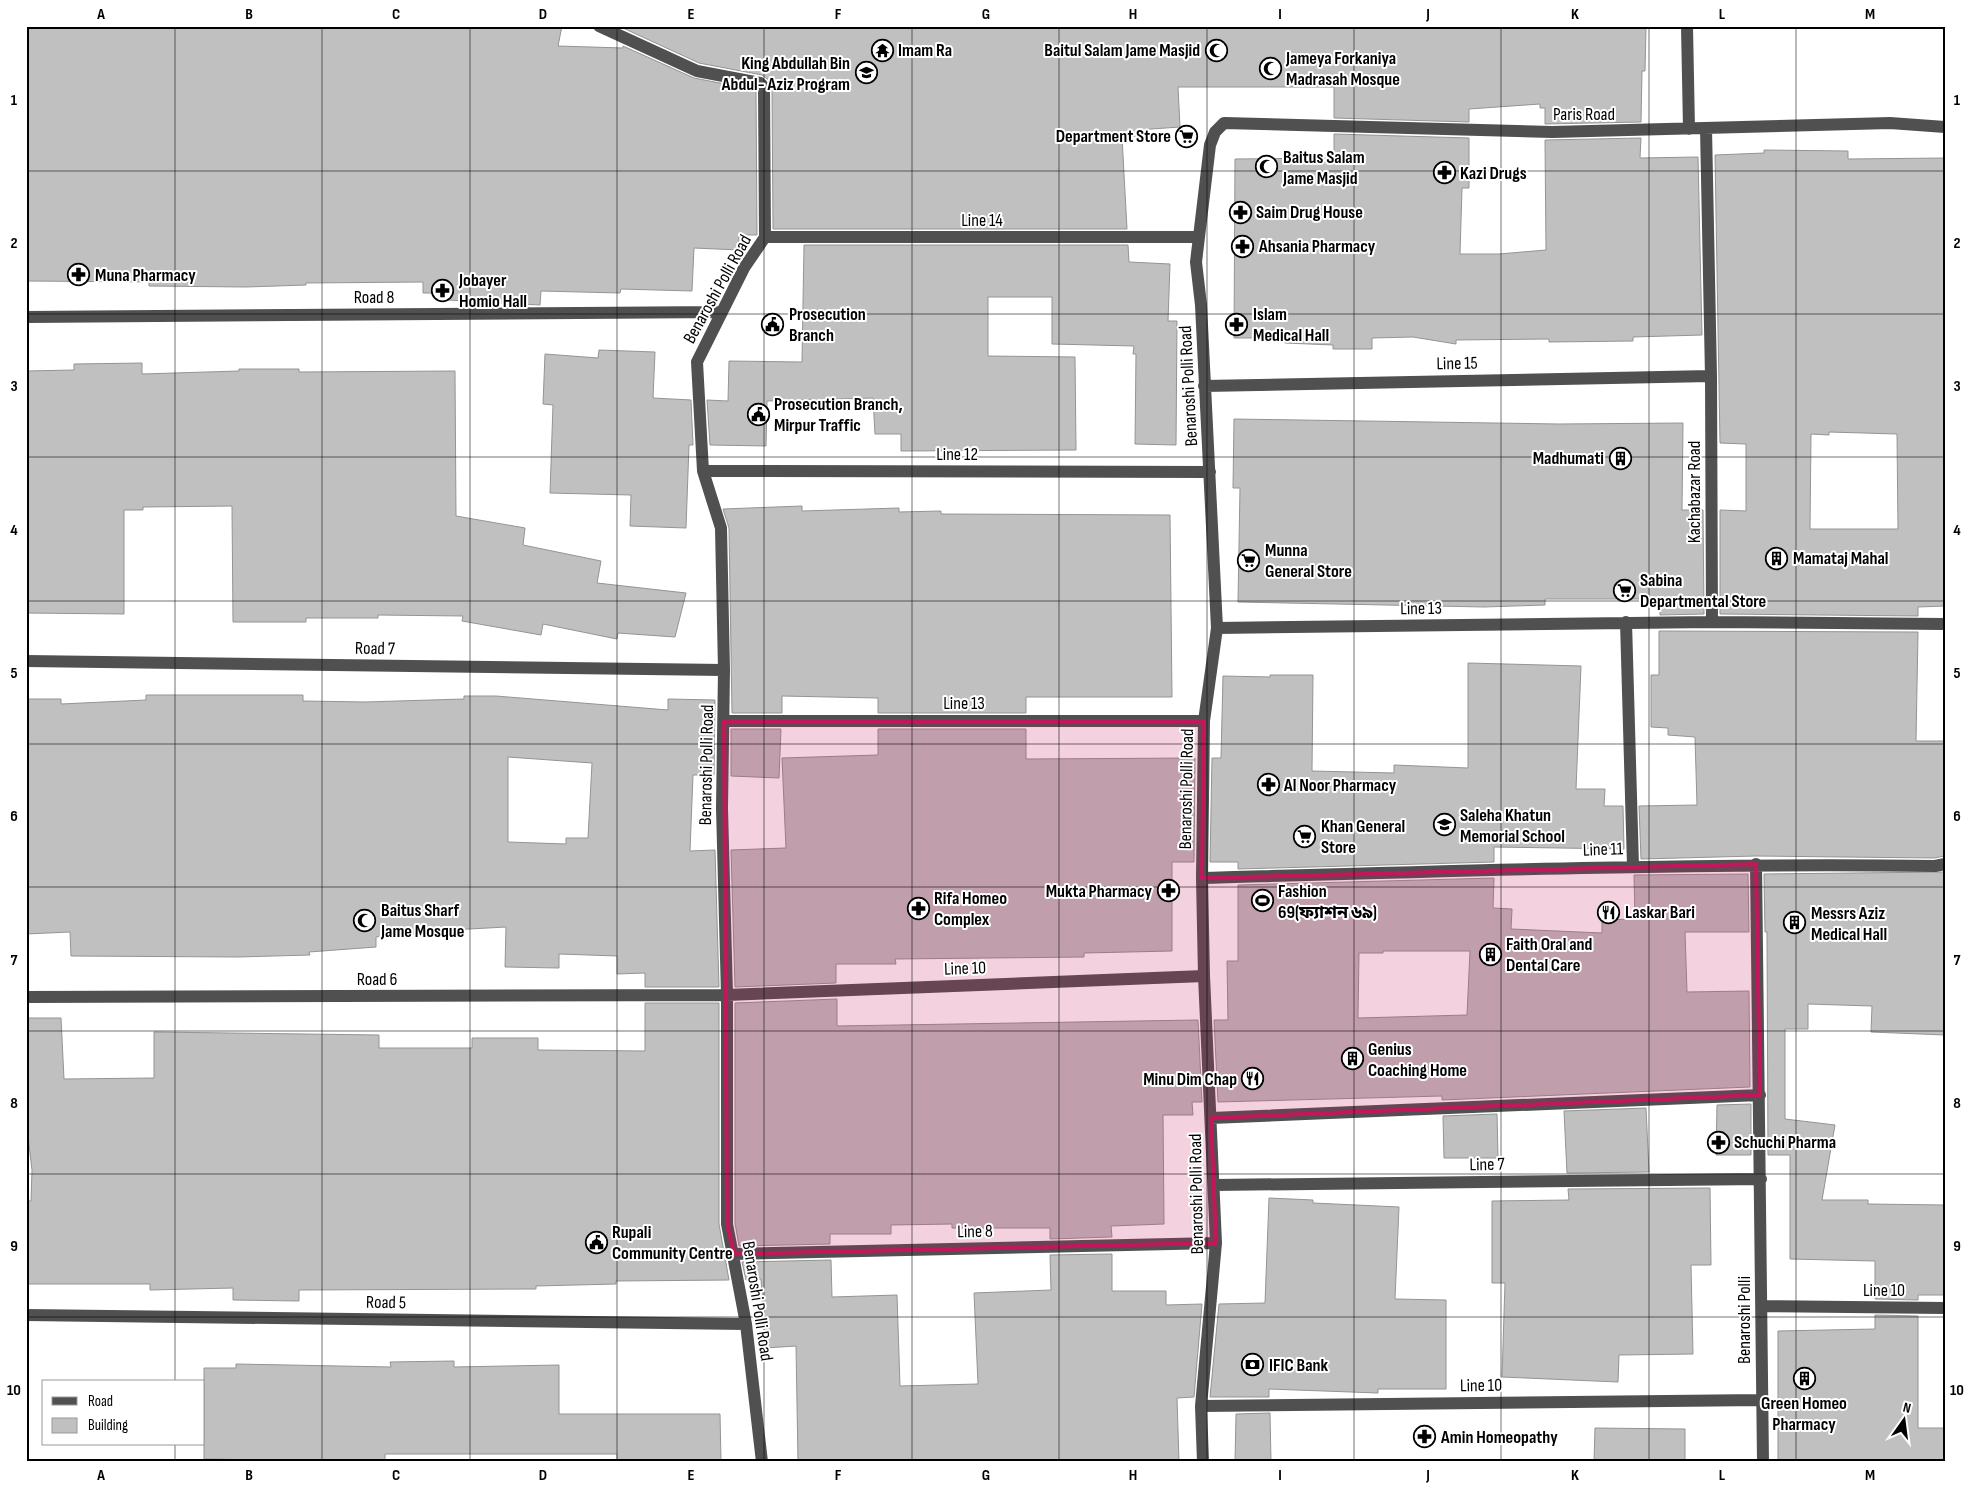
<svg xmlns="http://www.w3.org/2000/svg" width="1971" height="1488" font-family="'Sofia Sans Condensed','Noto Sans Bengali',sans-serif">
<rect width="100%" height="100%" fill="#fff"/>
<!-- building -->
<path fill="#c0c0c0" stroke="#949494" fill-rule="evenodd" d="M26,26h536l-4,20 65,2v-2l71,32 62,12 1,145h-18v15l-45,-2 -2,43 -71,-2 -1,4 -79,-2 -1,14 -92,-5v-7h-25v-11l-117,1v2l-60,2 -97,-1v-4l-123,-1z
M624,26h1022l-1,45h-3l-1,51 -96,2v-16h-5v-4l-71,5v13l-135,-4v-31h-156l2,40 -43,3 1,6 -16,1 5,92h-354l-1,-142 -2,-6 -8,-6 -63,-12 -76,-35z
M1334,134l135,4v50h-7l-2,66h39l47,-4 -1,-110 96,-2 -1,20 58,-1 4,178 -69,2v4l-84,1v-3l-93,1v4l-43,-7 -41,1v11h-39v-4l-48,-2v-5h-51l1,-179 99,-1z
M1764,150l84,1v8l97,-1v448l-27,1v9l-198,-2v-104l26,1v-67l-26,-1 -5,-288 49,-2zM1829,432l68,2 1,95h-88l1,-95 18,1z
M804,245h324l1,17 41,2 -2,57h9l-1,124 -41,-1 1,-90h-3l1,-8 -82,-2v-47h-64v59l87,1 1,93 -175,1v-17h-26l-2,-36 -106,3 -1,45 -56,-1 -3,-45 21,1 1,-40 73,1z
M599,350l56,2 -2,46 38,2 2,45h-4l-3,83 -56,-2 1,-31 -81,-2 3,-88 -10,-1 2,-50 53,4z
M142,363v11l97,-3v-2h60v3l156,-1 1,145 69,12 -2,17 78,16 -4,22 89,10 -11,44 -57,-4 -1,6 -74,-15 -2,11 -79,-14 1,-5 -85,-1v3h-72v4h-73l-1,-116 -89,1v3h-19v104l-98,-1v-242l48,-1v-6z
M1234,419l325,5 124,-1 -1,87h21l1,104 -44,1v-15l-5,-1h-110v6l-61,2 -246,-5 2,-114h-7z
M802,506v5l97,-3v4l42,-1v3l229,1 2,182h-146v16h-148v-15l-96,-2v17h-50l-3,-185 -6,-19z
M1659,631l259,1 -2,109h29v115l-11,2 -178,-2 -115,3 -2,-53 58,-1 -2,-68 -27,-2v-7l-17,-1v-52h8z
M1468,663l113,3 -5,123h29l-1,17h19l1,43 -130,-2v15l-256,7v-7h-28l2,-104h9l2,-82 47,1v-2h43l-1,96 82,2v-8l74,3z
M146,695h157v6l62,1 99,-3v-3h32l172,14v-11l47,1 -1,75h-21l-3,76 25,-1 4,137h-74v-14l-28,1v-18l-58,-2v14l-54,-1 1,-40 -92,5v2l-38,3v10l-67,5 1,3 -71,2 -168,-1 -1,-24 -44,2v-235h35v5l85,-4zM508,757l84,6 -4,75h-22v6l-58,-2z
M731,729h50l-2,49 -48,-2z
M878,729h148v30l169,-1 -1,104h-22v89l-88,2v4l-189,2 1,5h-60v19l-101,4 -4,-137 55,-2 -4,-90 96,-3z
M1945,872v163l-74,-3 1,-26 -64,-2v25h-23v90l50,6 -13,75h46v4l77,1v90h-27v5l-43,-1v-38l-85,-2v-104h-22l-1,-223h-2l-1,-58z
M1748,874l1,58h-64l2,60 62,-1 1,96 -308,13v-4l-224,6 -4,-82h14l-1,-59h11v-76l256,-7 -1,30 19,1 -1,20 91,4v-13l33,-1 -1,-44zM1383,951h87l-3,64 -109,3 1,-65h24z
M837,999v27l361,-6 4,82h-10l1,13h-30l1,109 -53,2 1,11 -62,2v-11h-98v-4l-61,1v9h-61v10l-91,2 -4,-23v-220z
M645,1003h74v221l10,56 -113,1v3l-80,2v3l-237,1v11l-66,-1v-12l-83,2v-6h-124v-83h5l1,-31 -6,-50v-102h35l3,61 90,-1v-46l225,3v13h93v-10h66v12l107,1z
M1751,1104v51h-35l1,-50z
M1646,1108l3,64 -82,1 -3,-62z
M1497,1114l1,44h-54l-1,-42z
M1710,1188l1,77h-20l2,89 -74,1 -1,27 -116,-5 3,-94h-13v-82l77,-1 -1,-11z
M1269,1198l44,2v3l86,4 -4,92 51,1v89h-68v4l-109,-4v8h-59l9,-93 46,-1z
M1112,1254v37h54v14l36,-1 -8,93 -17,1 2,64h-381l-2,-116 -31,2 -4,-69 -15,1 -4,-18 89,-2 1,37 65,-2 3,91 78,-2 -4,-91 77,-3 -1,-35z
M1875,1315l43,1v112h27v34h-167v-131l97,-2z
M454,1361v6l105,-2v49h161l1,48h-104v-8h-232v8l-181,-3v-91h32v-4l155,3 -1,-5z
M1270,1413l1,49h-36l1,-48z
M1595,1428l90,1v33h-91z"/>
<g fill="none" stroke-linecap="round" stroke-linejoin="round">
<!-- minor -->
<path stroke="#505050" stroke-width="12" d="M599,26l98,45 63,12 4,4 1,150 -21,31 -47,94 6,109 18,57 3,142 -2,138 5,187v229l19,100 16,138
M1687,26l2,103
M1706,128l5,248 1,246 233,2
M765,237h434
M26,317l696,-5
M1204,386l507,-10
M703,471l507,1
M1626,622l7,244
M1217,628l495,-6
M26,661l698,9
M724,721h480
M1756,864l7,598
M1202,878c244,-7 489,-15 733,-12l10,-2
M26,997l701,-2 477,-19
M1211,1118l549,-23
M1214,1185l547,-6
M734,1254l482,-11
M1762,1306l183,2
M26,1315l720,9
M1201,1406l561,-6
M1203,1462l-2,-56 15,-163 -12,-267 -2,-98 2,-157 13,-93 -16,-323 -5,-43 14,-117 5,-13 9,-9 328,9 338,-9 55,4"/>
</g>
<!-- marked area -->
<path fill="#c2185b" fill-opacity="0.2" stroke="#c2185b" stroke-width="4" stroke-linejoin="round" d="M724,721h480l-2,157 554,-14 4,231 -549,23 5,125 -482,11 -7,-30z"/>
<!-- grid -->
<path fill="none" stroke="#000" stroke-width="1" stroke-opacity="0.55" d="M175,26v1356M322,26v1436M470,26v1436M617,26v1436M764,26v1436M912,26v1436M1059,26v1436M1207,26v1436M1354,26v1436M1501,26v1436M1649,26v1436M1796,26v1436M26,171h1919M26,314h1919M26,457h1919M26,601h1919M26,744h1919M26,887h1919M26,1031h1919M26,1174h1919M26,1317h1919M175,1444v18"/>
<!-- icons -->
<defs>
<symbol id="temple-ring" viewBox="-11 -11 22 22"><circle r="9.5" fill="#fff" stroke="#000" stroke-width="1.5"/><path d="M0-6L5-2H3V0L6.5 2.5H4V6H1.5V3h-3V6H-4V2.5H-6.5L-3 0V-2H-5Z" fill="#000"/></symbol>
<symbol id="mosque-ring" viewBox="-11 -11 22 22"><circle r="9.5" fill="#fff" stroke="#000" stroke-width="1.5"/><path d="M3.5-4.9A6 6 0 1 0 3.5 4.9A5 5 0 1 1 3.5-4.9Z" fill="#000"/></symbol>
<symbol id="school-ring" viewBox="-11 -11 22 22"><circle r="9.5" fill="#fff" stroke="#000" stroke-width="1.5"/><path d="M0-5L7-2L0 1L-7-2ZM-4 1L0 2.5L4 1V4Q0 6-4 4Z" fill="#000"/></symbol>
<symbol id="supermarket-ring" viewBox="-11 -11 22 22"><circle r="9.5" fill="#fff" stroke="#000" stroke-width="1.5"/><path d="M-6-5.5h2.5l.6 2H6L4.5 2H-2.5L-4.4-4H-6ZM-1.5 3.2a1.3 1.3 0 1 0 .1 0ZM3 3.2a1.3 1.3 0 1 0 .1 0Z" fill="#000"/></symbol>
<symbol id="pharmacy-ring" viewBox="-11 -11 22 22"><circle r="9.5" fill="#fff" stroke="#000" stroke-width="1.5"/><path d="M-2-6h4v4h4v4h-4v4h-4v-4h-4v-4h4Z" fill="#000"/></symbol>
<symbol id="civic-ring" viewBox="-11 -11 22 22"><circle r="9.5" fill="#fff" stroke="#000" stroke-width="1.5"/><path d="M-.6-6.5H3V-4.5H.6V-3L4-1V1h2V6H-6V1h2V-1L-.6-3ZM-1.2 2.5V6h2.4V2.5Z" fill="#000"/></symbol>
<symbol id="building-ring" viewBox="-11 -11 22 22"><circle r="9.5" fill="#fff" stroke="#000" stroke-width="1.5"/><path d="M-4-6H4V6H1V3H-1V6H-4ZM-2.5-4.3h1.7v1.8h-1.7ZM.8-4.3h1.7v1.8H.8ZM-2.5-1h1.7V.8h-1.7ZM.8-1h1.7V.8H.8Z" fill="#000"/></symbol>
<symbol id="stadium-ring" viewBox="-11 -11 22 22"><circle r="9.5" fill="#fff" stroke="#000" stroke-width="1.5"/><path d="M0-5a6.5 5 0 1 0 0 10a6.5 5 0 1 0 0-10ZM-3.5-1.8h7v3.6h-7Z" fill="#000"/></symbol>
<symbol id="restaurant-ring" viewBox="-11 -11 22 22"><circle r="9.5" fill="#fff" stroke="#000" stroke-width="1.5"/><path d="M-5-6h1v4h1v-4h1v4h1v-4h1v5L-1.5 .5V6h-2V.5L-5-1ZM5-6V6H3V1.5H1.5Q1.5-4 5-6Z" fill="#000"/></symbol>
<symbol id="bank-ring" viewBox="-11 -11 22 22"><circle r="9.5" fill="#fff" stroke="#000" stroke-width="1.5"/><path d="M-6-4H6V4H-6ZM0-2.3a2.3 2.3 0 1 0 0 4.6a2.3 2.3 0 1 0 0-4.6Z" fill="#000"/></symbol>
</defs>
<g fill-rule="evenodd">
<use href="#temple-ring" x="870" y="38" width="25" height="25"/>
<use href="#mosque-ring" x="1204" y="38" width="25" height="25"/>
<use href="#mosque-ring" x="1258" y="56" width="25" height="25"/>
<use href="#school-ring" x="854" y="60" width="25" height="25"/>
<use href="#supermarket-ring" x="1174" y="124" width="25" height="25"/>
<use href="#mosque-ring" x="1254" y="154" width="25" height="25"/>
<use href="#pharmacy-ring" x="1432" y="160" width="25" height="25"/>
<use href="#pharmacy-ring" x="1228" y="200" width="25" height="25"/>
<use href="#pharmacy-ring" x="1230" y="234" width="25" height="25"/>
<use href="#pharmacy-ring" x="66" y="262" width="25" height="25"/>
<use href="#pharmacy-ring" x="430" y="278" width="25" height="25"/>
<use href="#civic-ring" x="760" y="312" width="25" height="25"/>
<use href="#pharmacy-ring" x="1224" y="312" width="25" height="25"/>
<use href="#civic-ring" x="746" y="402" width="25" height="25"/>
<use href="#building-ring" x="1608" y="446" width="25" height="25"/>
<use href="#building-ring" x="1764" y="546" width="25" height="25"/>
<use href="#supermarket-ring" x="1236" y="548" width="25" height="25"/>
<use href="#supermarket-ring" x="1612" y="578" width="25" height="25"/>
<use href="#pharmacy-ring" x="1256" y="772" width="25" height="25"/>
<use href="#school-ring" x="1432" y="812" width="25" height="25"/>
<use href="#supermarket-ring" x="1292" y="824" width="25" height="25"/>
<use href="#pharmacy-ring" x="1156" y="878" width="25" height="25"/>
<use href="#stadium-ring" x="1250" y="888" width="25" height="25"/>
<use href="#pharmacy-ring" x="906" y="896" width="25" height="25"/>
<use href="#restaurant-ring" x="1596" y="900" width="25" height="25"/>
<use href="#mosque-ring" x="352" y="908" width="25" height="25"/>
<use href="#building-ring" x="1782" y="910" width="25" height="25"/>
<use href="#building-ring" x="1478" y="942" width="25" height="25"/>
<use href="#building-ring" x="1340" y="1046" width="25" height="25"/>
<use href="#restaurant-ring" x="1240" y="1066" width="25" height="25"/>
<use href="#pharmacy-ring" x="1706" y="1130" width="25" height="25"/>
<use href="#civic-ring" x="584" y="1230" width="25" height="25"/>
<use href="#bank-ring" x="1240" y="1352" width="25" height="25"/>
<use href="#building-ring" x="1792" y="1366" width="25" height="25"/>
<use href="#pharmacy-ring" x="1412" y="1424" width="25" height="25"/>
</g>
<g text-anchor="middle" stroke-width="4" stroke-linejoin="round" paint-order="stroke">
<!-- poi labels -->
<g font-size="18" font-weight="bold" fill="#000" stroke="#fff" text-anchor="start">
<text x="898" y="56">Imam Ra</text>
<text x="1200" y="56" text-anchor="end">Baitul Salam Jame Masjid</text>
<text x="1286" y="64">Jameya Forkaniya<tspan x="1286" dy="21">Madrasah Mosque</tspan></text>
<text x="850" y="69" text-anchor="end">King Abdullah Bin<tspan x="850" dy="21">Abdul- Aziz Program</tspan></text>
<text x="1171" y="142" text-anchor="end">Department Store</text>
<text x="1283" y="163">Baitus Salam<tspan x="1283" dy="21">Jame Masjid</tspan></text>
<text x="1460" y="179">Kazi Drugs</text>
<text x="1256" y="218">Saim Drug House</text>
<text x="1259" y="252">Ahsania Pharmacy</text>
<text x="95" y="281">Muna Pharmacy</text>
<text x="459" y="286">Jobayer<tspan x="459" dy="21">Homio Hall</tspan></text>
<text x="789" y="320">Prosecution<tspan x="789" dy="21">Branch</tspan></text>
<text x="1253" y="320">Islam<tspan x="1253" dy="21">Medical Hall</tspan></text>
<text x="774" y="410">Prosecution Branch,<tspan x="774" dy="21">Mirpur Traffic</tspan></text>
<text x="1604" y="464" text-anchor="end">Madhumati</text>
<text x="1265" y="556">Munna<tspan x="1265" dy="21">General Store</tspan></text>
<text x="1793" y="564">Mamataj Mahal</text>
<text x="1640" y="586">Sabina<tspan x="1640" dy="21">Departmental Store</tspan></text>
<text x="1284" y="791">Al Noor Pharmacy</text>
<text x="1460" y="821">Saleha Khatun<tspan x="1460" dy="21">Memorial School</tspan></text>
<text x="1321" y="832">Khan General<tspan x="1321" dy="21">Store</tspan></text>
<text x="1152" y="897" text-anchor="end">Mukta Pharmacy</text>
<text x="1278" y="897">Fashion<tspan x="1278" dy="21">69(ফ্যাশন ৬৯)</tspan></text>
<text x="934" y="904">Rifa Homeo<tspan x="934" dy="21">Complex</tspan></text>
<text x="381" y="916">Baitus Sharf<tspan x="381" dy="21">Jame Mosque</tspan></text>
<text x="1625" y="918">Laskar Bari</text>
<text x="1811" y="919">Messrs Aziz<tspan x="1811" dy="21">Medical Hall</tspan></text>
<text x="1506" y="950">Faith Oral and<tspan x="1506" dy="21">Dental Care</tspan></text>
<text x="1368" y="1055">Genius<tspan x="1368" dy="21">Coaching Home</tspan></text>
<text x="1237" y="1085" text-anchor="end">Minu Dim Chap</text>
<text x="1734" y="1148">Schuchi Pharma</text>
<text x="612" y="1238">Rupali<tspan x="612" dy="21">Community Centre</tspan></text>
<text x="1269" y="1371">IFIC Bank</text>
<text x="1804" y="1409" text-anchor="middle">Green Homeo<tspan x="1804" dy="21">Pharmacy</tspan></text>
<text x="1441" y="1443">Amin Homeopathy</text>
</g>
<!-- street labels -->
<g font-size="18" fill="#000" stroke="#fff">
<text x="1584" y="120">Paris Road</text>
<text x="982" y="226">Line 14</text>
<text transform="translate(717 289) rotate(-61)" y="6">Benaroshi Polli Road</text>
<text x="374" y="303">Road 8</text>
<text transform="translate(1457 363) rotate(-1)" y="6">Line 15</text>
<text transform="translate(1188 386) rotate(-93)" y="6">Benaroshi Polli Road</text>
<text x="957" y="460">Line 12</text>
<text transform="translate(1694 492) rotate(-90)" y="6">Kachabazar Road</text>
<text transform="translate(1421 608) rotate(-1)" y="6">Line 13</text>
<text transform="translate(375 648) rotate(1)" y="6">Road 7</text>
<text x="964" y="709">Line 13</text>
<text transform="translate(706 765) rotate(-89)" y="6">Benaroshi Polli Road</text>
<text transform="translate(1186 789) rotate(-89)" y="6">Benaroshi Polli Road</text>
<text transform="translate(1603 849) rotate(-2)" y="6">Line 11</text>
<text transform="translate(965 968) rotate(-2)" y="6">Line 10</text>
<text x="377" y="985">Road 6</text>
<text transform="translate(1487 1164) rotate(-1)" y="6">Line 7</text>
<text transform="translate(1196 1194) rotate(-91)" y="6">Benaroshi Polli Road</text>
<text transform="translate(975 1231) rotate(-1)" y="6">Line 8</text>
<text x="1884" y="1296">Line 10</text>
<text transform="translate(758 1301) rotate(81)" y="6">Benaroshi Polli Road</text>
<text transform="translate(386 1302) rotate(1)" y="6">Road 5</text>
<text transform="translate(1744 1320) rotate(-90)" y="6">Benaroshi Polli</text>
<text transform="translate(1481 1385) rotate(-1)" y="6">Line 10</text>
</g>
</g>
<!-- border -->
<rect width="1971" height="1488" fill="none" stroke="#ffffff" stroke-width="55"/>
<!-- legend -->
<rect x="42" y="1380" width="162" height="65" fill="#ffffff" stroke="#999999"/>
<rect x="52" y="1397" width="25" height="8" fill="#505050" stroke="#999999"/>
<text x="88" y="1406" font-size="15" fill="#000000">Road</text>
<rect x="52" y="1418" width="25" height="15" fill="#c0c0c0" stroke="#999999"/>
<text x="88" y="1430" font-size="15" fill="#000000">Building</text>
<!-- north arrow -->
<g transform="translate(1904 1420) rotate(14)" stroke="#ffffff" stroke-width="4" paint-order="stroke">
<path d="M0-4L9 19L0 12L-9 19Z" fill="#000000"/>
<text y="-8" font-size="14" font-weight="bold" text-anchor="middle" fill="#000000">N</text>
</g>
<rect x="28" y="28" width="1916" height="1432" fill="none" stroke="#000" stroke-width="2"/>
<g font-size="16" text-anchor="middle" font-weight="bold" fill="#000">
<text x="101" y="19">A</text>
<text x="249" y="19">B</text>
<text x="396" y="19">C</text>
<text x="543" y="19">D</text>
<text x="691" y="19">E</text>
<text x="838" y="19">F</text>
<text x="986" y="19">G</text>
<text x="1133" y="19">H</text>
<text x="1280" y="19">I</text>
<text x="1428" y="19">J</text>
<text x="1575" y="19">K</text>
<text x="1722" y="19">L</text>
<text x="1870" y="19">M</text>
<text x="14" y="105">1</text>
<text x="1957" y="105">1</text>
<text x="14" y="248">2</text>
<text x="1957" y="248">2</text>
<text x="14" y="391">3</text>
<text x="1957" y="391">3</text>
<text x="14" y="535">4</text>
<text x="1957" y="535">4</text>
<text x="14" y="678">5</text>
<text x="1957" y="678">5</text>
<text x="14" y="821">6</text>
<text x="1957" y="821">6</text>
<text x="14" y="965">7</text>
<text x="1957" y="965">7</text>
<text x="14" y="1108">8</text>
<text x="1957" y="1108">8</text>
<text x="14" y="1251">9</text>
<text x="1957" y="1251">9</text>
<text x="14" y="1395">10</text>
<text x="1957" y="1395">10</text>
<text x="101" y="1480">A</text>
<text x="249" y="1480">B</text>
<text x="396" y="1480">C</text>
<text x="543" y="1480">D</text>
<text x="691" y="1480">E</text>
<text x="838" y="1480">F</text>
<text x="986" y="1480">G</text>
<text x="1133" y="1480">H</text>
<text x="1280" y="1480">I</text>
<text x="1428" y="1480">J</text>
<text x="1575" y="1480">K</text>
<text x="1722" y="1480">L</text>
<text x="1870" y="1480">M</text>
</g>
</svg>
